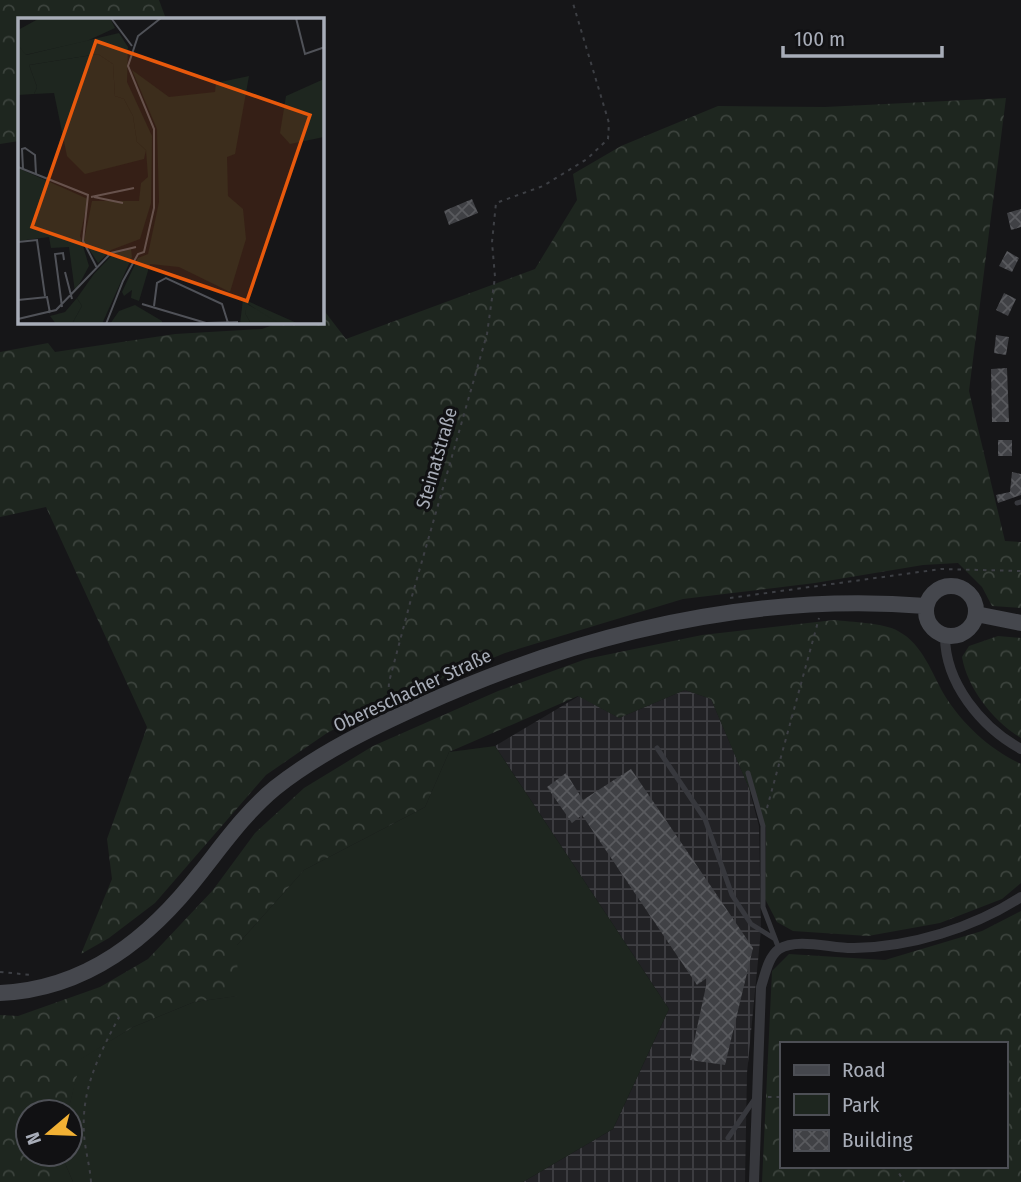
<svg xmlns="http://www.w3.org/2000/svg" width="1021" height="1182" font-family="'Fira Sans Condensed',sans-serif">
<defs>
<pattern id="industrial-grid" width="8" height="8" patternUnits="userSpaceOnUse" patternTransform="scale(1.75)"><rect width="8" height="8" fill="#222225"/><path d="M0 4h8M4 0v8" fill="none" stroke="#3f3f43"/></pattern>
<pattern id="forest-crowns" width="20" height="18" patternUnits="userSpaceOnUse" patternTransform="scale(1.75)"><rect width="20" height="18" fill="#1e261f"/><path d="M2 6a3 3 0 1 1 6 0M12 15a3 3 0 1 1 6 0" fill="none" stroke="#3c433d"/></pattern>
<pattern id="building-cross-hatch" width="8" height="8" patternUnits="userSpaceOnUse" patternTransform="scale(1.75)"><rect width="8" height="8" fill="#404145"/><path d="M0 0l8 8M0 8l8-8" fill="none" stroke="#595a5e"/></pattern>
</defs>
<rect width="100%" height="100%" fill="#161618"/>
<!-- industrial -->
<path fill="url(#industrial-grid)" d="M685,690l26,9 38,89 10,38 2,104 -14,143 -2,109h-222l90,-53 56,-120 -174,-263 84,-50 40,22z"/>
<!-- green -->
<path fill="#1e261f" d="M495,746l174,263 -56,120 -90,53h-450l-12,-28h9l-2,-42 12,-53 53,-32 61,-25 43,-6v-51l67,-75 121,-63 24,-55z"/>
<!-- forest -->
<path fill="url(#forest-crowns)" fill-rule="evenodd" d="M0,0h159l7,19h-147v122l-19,3z
M1006,98l-37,293 36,150 16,1v66l-29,-2 -10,-19 -24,-24 -35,2 -108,18 -132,16 -178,54 -117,48 -61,32 -61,42 -111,128 -46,35 -28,16 31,-75 -5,-40 40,-112 -101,-220 -46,10v-165l48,-9 7,9 120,-18 87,-5 19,-7h41v-14l24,31 189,-70 42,-69 -4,-26 48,-28 97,-40 107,1z
M834,620c17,2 51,3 64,11 25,13 34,43 47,65 18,29 46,54 76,68v119l-19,16 -62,24 -72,13 -75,-5 -16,-9 -12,-23 1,-71 -55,-129 -26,-9 -66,28 -41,-22 -129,56 -24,55 -121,63 -67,75 1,51 -44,6 -61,25 -52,32 -13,53h-40v42h33l12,28h-73v-167l18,1 82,-29 48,-28 65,-69 42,-57 49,-45 69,-42 125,-55 88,-32 116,-24z
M998,636l23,2v100c-27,-16 -54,-50 -59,-81l7,-11z
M1021,911v271h-259l10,-211 17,-17 96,6 97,-29zM781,1044h224v122h-224z"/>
<!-- building -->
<path fill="url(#building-cross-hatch)" d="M472,199l6,14 -29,12 -5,-14z
M1021,209v18l-10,3 -4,-17z
M1007,251l12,7 -7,14 -13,-6z
M1004,293l12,6 -8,17 -12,-6z
M996,335l13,2 -3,18 -12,-2z
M1007,368l2,54h-17l-1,-53z
M998,440h14v16h-14z
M1012,472l9,2v21l-23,8 -2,-8 14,-3z
M631,769l122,179 -28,117 -35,-5 18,-83 -11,8 -115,-170 -10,8 -25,-36 19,-14 17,27z"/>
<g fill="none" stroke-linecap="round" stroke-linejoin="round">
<!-- path -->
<path stroke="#3d3f44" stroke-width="2" stroke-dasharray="3.5 5" stroke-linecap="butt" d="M730,598l211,-29 80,2
M388,704l1,-22 21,-79 77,-269 8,-57 -3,-35 4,-39 47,-17 44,-27 21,-20 1,-16 -37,-123
M767,808l52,-190
M0,972l32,3
M768,1097h13
M895,1166l9,16
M91,1182c-1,-16 -6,-32 -7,-48 -3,-45 15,-79 35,-117"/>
<!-- service -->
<path stroke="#37383d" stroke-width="5" d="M1017,503l4,-1
M657,748l48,71 27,76 19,29 24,15
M748,773l15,53v81l16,42
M728,1138l26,-38"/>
<!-- minor -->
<path stroke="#37383d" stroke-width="10" d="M945,636c0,47 36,91 76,113
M754,1182l7,-195c4,-12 7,-30 18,-38 19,-12 54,0 75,-1 57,-1 119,-20 167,-51"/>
<!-- secondary -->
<path stroke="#45474d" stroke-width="16" d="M926 611a25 25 0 1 1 50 0a25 25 0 1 1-50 0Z
M976,614l45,9
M0,993c87,-4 150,-55 201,-121 23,-29 45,-60 74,-84 44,-35 96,-60 147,-83 160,-72 328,-113 504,-99"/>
</g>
<g text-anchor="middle" stroke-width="6" stroke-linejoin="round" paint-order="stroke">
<!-- street labels -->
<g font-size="19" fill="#a8adb8" stroke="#111113">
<text transform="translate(436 458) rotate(-74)" y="7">Steinatstraße</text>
<text transform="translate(412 690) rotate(-25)" y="7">Obereschacher Straße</text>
</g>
</g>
<!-- overview -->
<g transform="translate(18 18)">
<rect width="306" height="306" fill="#161618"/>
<path d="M22,0h70l5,10 -28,13 -62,14 -7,-10v-15zM80,36l15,10 2,32 9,3 9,17 4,26 9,8 -2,9 -59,15 -18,-18 -13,-63 -20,1 3,-7 -8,-22zM59,280l5,8 -10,18h-16l-6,-8 15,-4zM229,286l33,17 -1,3h-28l-6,-11z" fill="#1e261f"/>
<path d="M101,15l9,14 -1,35 25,54 -1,67 -11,36 -29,11 -13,13 -14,-22 8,-40h47l2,-18 7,-6 -2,-27 -9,-8 -4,-26 -9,-17 -9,-3 -2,-32 -15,-10 -69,11 8,22 -3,7 -16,1v-50l8,10zM114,52l37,27 46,-5 1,-9 33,-7 -14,78 -8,3 1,39 15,13 3,30 -16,53 -51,-25 -29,-3 -11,37 -8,-3 1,-8 -8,6 -2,-4 16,-34 10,-4 11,-52 -2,-73zM306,61v58l-34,7 -10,-11 6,-37zM0,150l70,31 -8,37 9,30 -14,26 -6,-45 -18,1 -2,-11 -31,4zM113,231l1,8 -30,67h-30l10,-18 -5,-8 17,-24 19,-20zM225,281l56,25h-19l-32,-20 -3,9 6,11h-11zM117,287l27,16v3h-52l9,-13z" fill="#1e261f"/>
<path fill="none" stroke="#505258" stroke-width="2" d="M93,0l21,28M278,0l9,36 20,-7M0,149l70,28 -5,46 14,27M5,151l-1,-20 3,-1 10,7 1,19M73,179l43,-9M76,179l29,6M0,224l19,-2 8,56M47,254l7,27M0,282l29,-3 3,16M124,286l64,19 32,-1M136,288l3,-23 9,-5 56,26 6,19M44,289l-7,-53 8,-1 1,7M0,301l38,-9 55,-57 25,-6M88,306l17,-43 15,-27 6,-2 10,-44v-79l-26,-63 10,-30 23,-18"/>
<path fill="#e8590c" fill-opacity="0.15" stroke="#e8590c" stroke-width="3.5" d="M78,23l214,74 -63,186 -215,-74z"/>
<rect width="306" height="306" fill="none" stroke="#a8adb8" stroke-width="3.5"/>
</g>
<!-- legend -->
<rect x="780" y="1042" width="228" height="126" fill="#111113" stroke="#4d4f55" stroke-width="2"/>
<rect x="794" y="1065" width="35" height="10" fill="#45474d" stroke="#4d4f55" stroke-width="2"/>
<text x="842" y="1077" font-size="21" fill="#a8adb8">Road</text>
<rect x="794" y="1094" width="35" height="21" fill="#1e261f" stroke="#4d4f55" stroke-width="2"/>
<text x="842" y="1112" font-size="21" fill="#a8adb8">Park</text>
<rect x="794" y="1130" width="35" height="21" fill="url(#building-cross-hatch)" stroke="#4d4f55" stroke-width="2"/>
<text x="842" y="1147" font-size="21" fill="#a8adb8">Building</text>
<!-- north arrow -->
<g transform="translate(49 1133) rotate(251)"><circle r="33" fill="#111113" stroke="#4d4f55" stroke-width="2"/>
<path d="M0-5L12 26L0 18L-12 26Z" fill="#f2b134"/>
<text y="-10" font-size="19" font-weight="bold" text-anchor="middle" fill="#a8adb8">N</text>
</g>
<!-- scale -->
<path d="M783 46v10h159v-10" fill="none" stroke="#a8adb8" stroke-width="3.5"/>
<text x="794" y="46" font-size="21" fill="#a8adb8" stroke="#111113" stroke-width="5" paint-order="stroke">100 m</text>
</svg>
